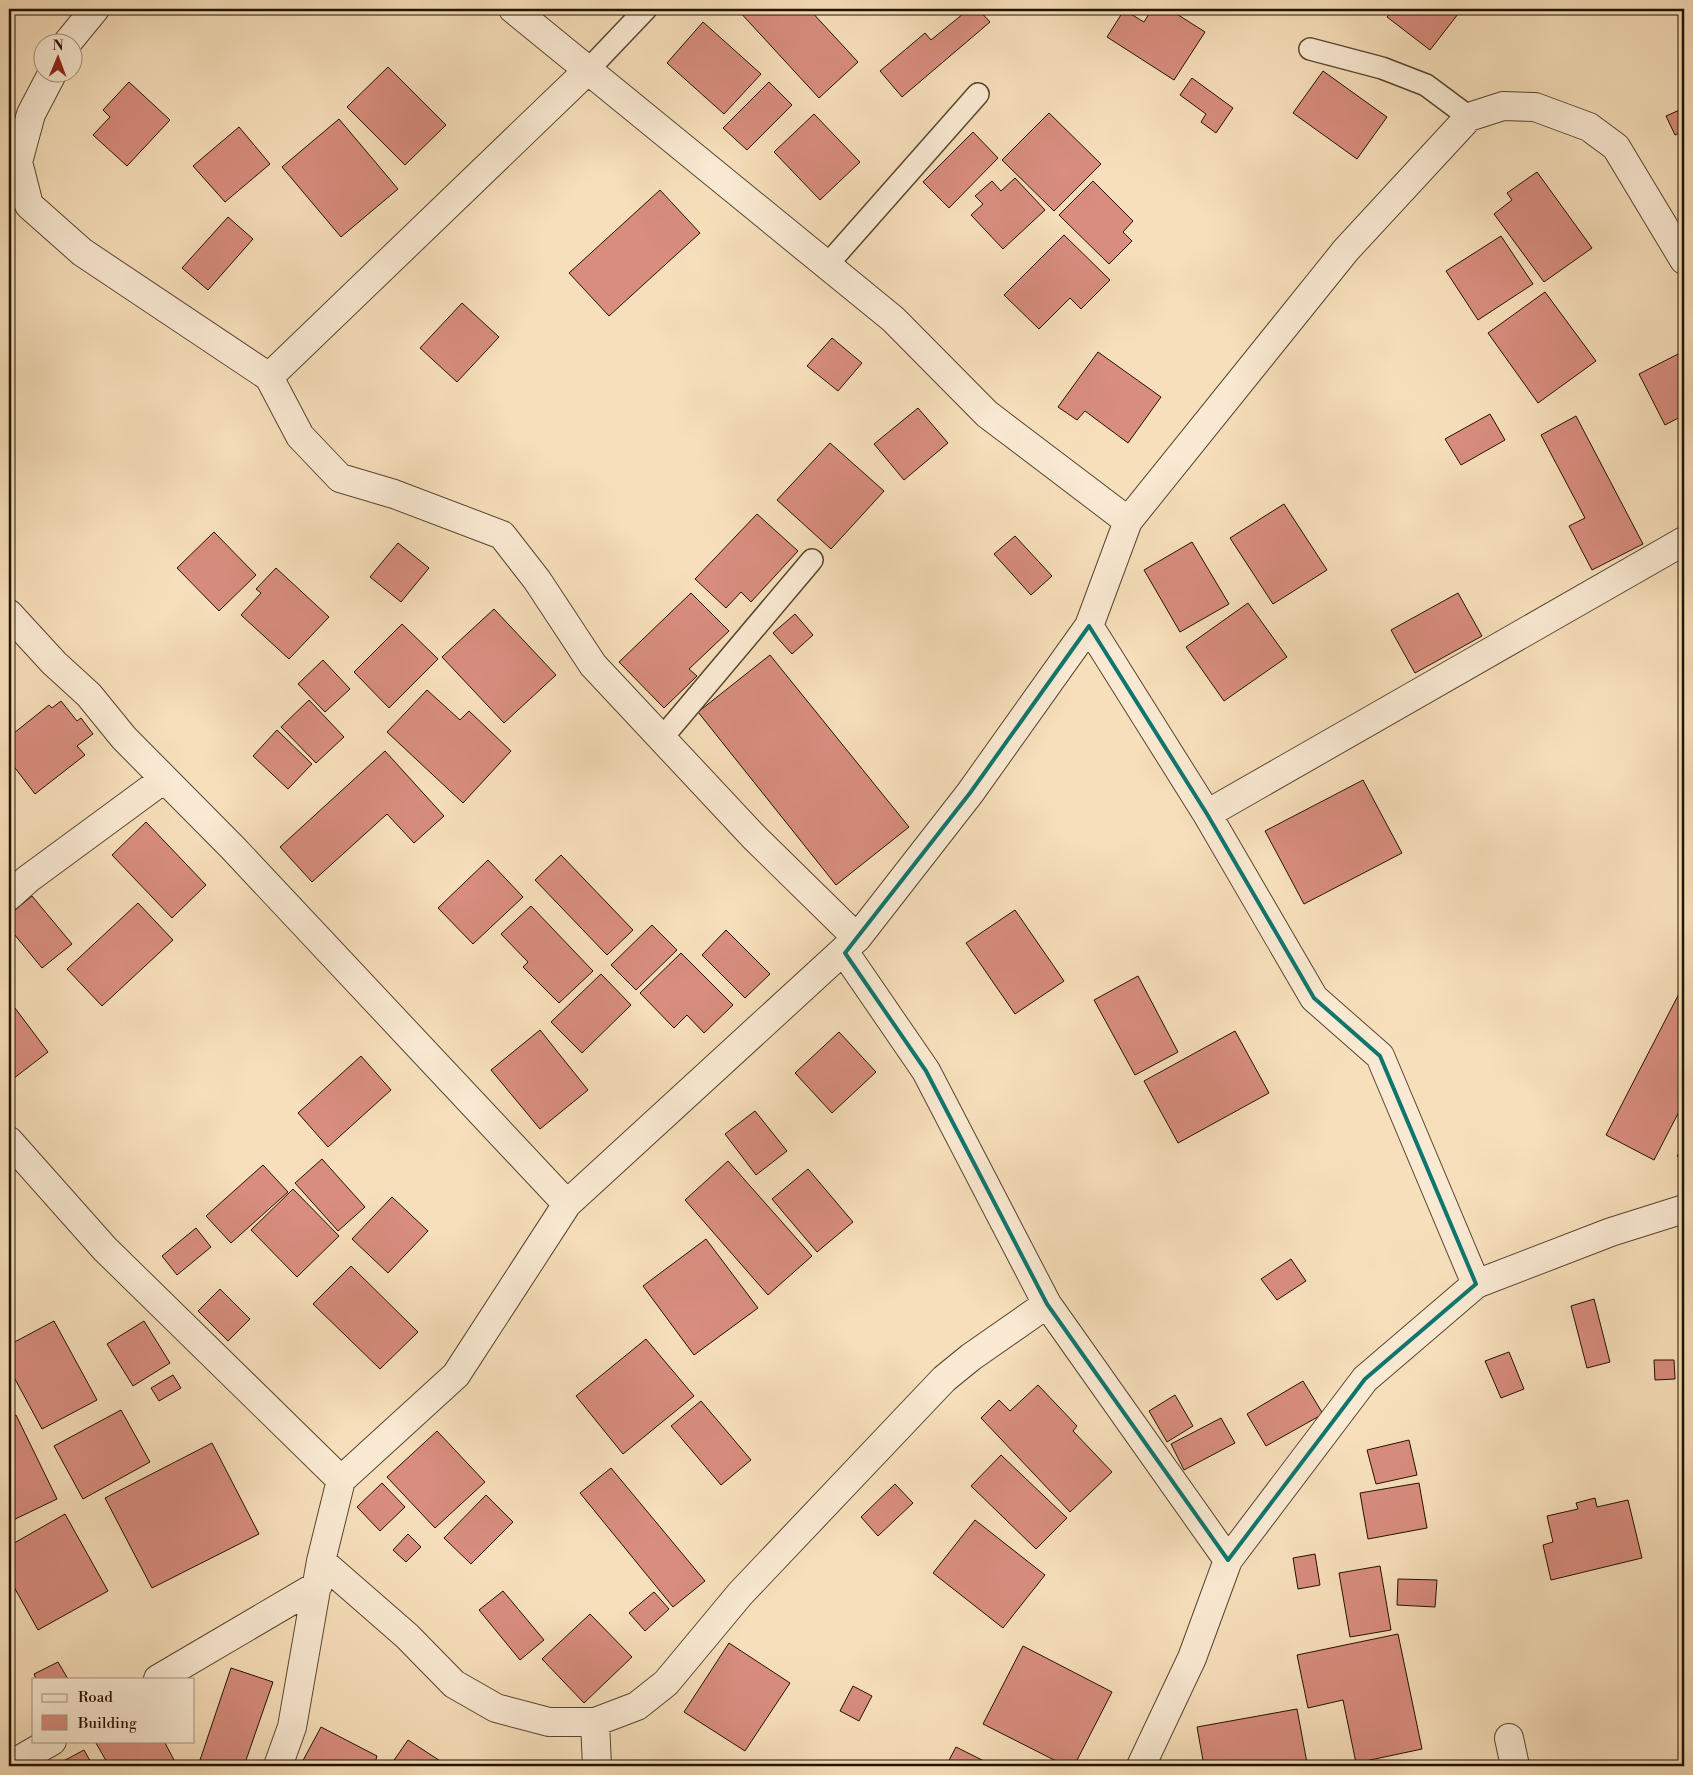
<svg xmlns="http://www.w3.org/2000/svg" width="1693" height="1775" font-family="'Libre Bodoni',serif">
<rect width="100%" height="100%" fill="#f7dfbb"/>
<filter id="stains"><feTurbulence type="fractalNoise" baseFrequency=".004" numOctaves="4"/><feColorMatrix values="0 0 0 0 .2 0 0 0 0 .09 0 0 0 0 .02 0 0 0 .5 -.17"/></filter>
<radialGradient id="worn" r=".72"><stop offset=".6" stop-color="#630" stop-opacity="0"/><stop offset="1" stop-color="#630" stop-opacity=".3"/></radialGradient>
<!-- building -->
<path fill="#d88d7e" stroke="#231200" d="M737,9h72l49,53 -39,36z
M969,9h9l12,13 -88,75 -22,-26 45,-38 6,7z
M1152,9h17l36,23 -31,48 -67,-43 17,-27 20,12z
M1394,9h68l-32,41 -43,-33z
M703,22l58,52 -37,40 -57,-51z
M388,67l58,58 -41,40 -58,-58z
M1323,71l64,46 -30,42 -64,-46z
M1192,78l41,30 -17,25 -15,-11 5,-8 -26,-19z
M129,82l41,38 -43,46 -34,-31 17,-18 -7,-7z
M769,82l23,23 -45,45 -24,-22z
M1684,108v23l-9,4 -9,-19z
M1049,113l52,51 -47,47 -52,-51z
M814,114l46,48 -40,38 -46,-48z
M339,119l59,70 -57,48 -59,-70z
M239,127l31,37 -45,38 -32,-36z
M973,132l25,26 -49,50 -26,-26z
M1537,172l55,76 -48,34 -50,-68 18,-14 -5,-7z
M1015,178l30,32 -42,39 -32,-34 12,-11 -8,-8 17,-15 9,10z
M1093,181l40,40 -10,11 9,9 -23,23 -50,-49z
M660,190l40,43 -91,83 -40,-43z
M228,217l25,22 -45,51 -26,-22z
M1064,235l46,45 -29,29 -11,-11 -31,31 -35,-34z
M1501,236l32,48 -55,36 -32,-49z
M1545,292l51,69 -58,42 -50,-70z
M462,303l37,34 -42,45 -37,-34z
M832,338l30,25 -24,28 -31,-25z
M1684,351v64l-19,10 -26,-51z
M1098,352l63,45 -33,46 -43,-32 -8,9 -19,-13z
M918,408l30,35 -44,37 -30,-36z
M1490,414l15,26 -44,25 -16,-26z
M1576,416l67,128 -51,26 -23,-44 16,-8 -44,-83z
M830,443l54,48 -53,58 -54,-49z
M1284,504l43,66 -54,34 -43,-66z
M757,514l41,37 -47,51 -10,-10 -15,16 -31,-29z
M214,532l42,43 -37,36 -42,-43z
M1015,536l37,40 -21,19 -37,-41z
M1192,542l37,62 -49,28 -36,-62z
M398,543l31,25 -28,34 -31,-25z
M276,568l53,49 -40,42 -48,-44 20,-22 -5,-4z
M691,593l38,38 -40,38 8,7 -33,32 -45,-46z
M1458,593l24,43 -67,37 -24,-43z
M1248,603l39,54 -63,44 -38,-54z
M494,609l62,66 -52,48 -62,-66z
M795,614l18,21 -21,19 -19,-21z
M402,624l36,35 -49,49 -35,-36z
M770,655l139,172 -73,58 -138,-173z
M323,660l27,29 -25,23 -27,-28z
M427,690l33,30 9,-9 42,40 -48,52 -76,-71z
M309,700l35,37 -28,26 -35,-36z
M61,701l16,20 4,-3 12,16 -16,12 8,9 -50,39 -26,-34v-23l40,-32 3,3z
M277,730l35,34 -24,25 -35,-33z
M385,751l59,65 -30,27 -27,-29 -75,68 -32,-35z
M1363,780l39,73 -98,51 -39,-73z
M146,822l60,63 -34,33 -60,-63z
M561,855l72,75 -26,25 -72,-75z
M488,860l35,37 -50,47 -35,-36z
M32,896l40,48 -30,24 -33,-40v-13z
M138,903l35,37 -71,66 -35,-37z
M531,906l62,65 -34,32 -36,-36 5,-5 -27,-28z
M1015,910l49,71 -49,33 -49,-71z
M652,925l25,25 -41,40 -25,-25z
M726,930l44,44 -25,24 -43,-43z
M681,953l52,52 -29,28 -17,-18 -13,13 -34,-35z
M601,974l30,31 -49,48 -31,-31z
M1138,976l40,76 -43,23 -41,-75z
M1684,984v118l-30,58 -48,-25z
M9,1000l39,52 -39,30z
M540,1030l48,60 -48,39 -49,-59z
M1235,1031l34,62 -91,50 -34,-62z
M839,1032l37,40 -44,41 -37,-40z
M361,1056l30,34 -63,57 -30,-34z
M755,1111l32,40 -31,24 -31,-41z
M1684,1147v14l-7,-5z
M322,1159l43,48 -27,24 -43,-48z
M728,1161l84,95 -44,39 -83,-95z
M263,1165l25,27 -57,51 -25,-27z
M808,1169l45,53 -36,30 -45,-53z
M293,1189l46,47 -42,41 -46,-47z
M392,1197l36,34 -40,42 -36,-34z
M196,1228l15,19 -34,28 -15,-19z
M706,1239l52,69 -64,47 -51,-69z
M1291,1259l15,22 -29,19 -16,-21z
M351,1266l67,66 -38,37 -67,-65z
M220,1289l30,30 -22,22 -30,-30z
M1594,1299l16,63 -23,6 -16,-62z
M54,1321l43,79 -55,29 -33,-61v-23z
M144,1321l26,42 -37,23 -26,-42z
M646,1339l48,57 -71,58 -47,-58z
M1509,1352l15,37 -23,9 -16,-37z
M1654,1360h20l1,19 -20,1z
M173,1375l8,13 -22,13 -8,-13z
M1303,1381l20,33 -57,32 -19,-32z
M1038,1385l39,41 -4,5 39,41 -42,40 -89,-94 18,-18 11,11z
M1175,1395l18,31 -26,16 -18,-31z
M701,1401l50,59 -30,25 -50,-59z
M121,1410l29,52 -67,37 -29,-53z
M16,1415l41,84 -48,23v-104z
M1221,1418l14,25 -51,27 -13,-26z
M437,1431l48,51 -50,46 -48,-51z
M1409,1440l8,35 -41,9 -9,-34z
M212,1443l47,91 -107,54 -47,-90z
M1001,1455l66,63 -31,31 -65,-63z
M611,1468l94,113 -32,26 -93,-114z
M382,1483l23,24 -25,24 -23,-24z
M1419,1483l8,45 -59,11 -8,-46z
M895,1484l18,19 -35,33 -17,-19z
M486,1495l27,27 -42,42 -27,-26z
M1595,1498l2,9 31,-7 14,58 -91,22 -8,-35 10,-3 -6,-26 31,-7 -2,-6z
M65,1514l43,77 -70,39 -29,-52v-32z
M975,1520l70,55 -42,53 -70,-55z
M408,1534l13,13 -15,15 -13,-12z
M1315,1554l5,31 -22,4 -5,-31z
M1380,1566l11,64 -41,7 -11,-64z
M1398,1579l39,1 -2,27 -38,-2z
M503,1591l41,49 -24,20 -41,-50z
M654,1592l15,17 -24,22 -16,-18z
M590,1614l42,43 -48,46 -42,-44z
M1398,1634l24,115 -66,14 -13,-63 -35,8 -11,-53z
M729,1643l61,40 -45,68 -61,-39z
M1023,1646l89,46 -38,74h-8l-83,-42z
M58,1662l10,17h-32l-2,-5z
M231,1668l42,14 -29,84h-46z
M853,1686l19,10 -13,25 -19,-10z
M1297,1709l10,54 -15,3h-88l-7,-39z
M321,1727l56,29 -3,10h-74z
M408,1740l40,26h-58z
M99,1741h65l10,19 -10,6h-55l-13,-23z
M956,1747l38,19h-48z
M84,1750l9,16h-39z"/>
<g fill="none" stroke-linecap="round" stroke-linejoin="round">
<defs>
<path id="lane" d="M1310,49l72,19 44,17 43,32
M587,71l59,-62
M827,265l151,-171
M662,738l150,-178"/>
<path id="street" d="M513,9l380,310 94,95 141,107
M68,42l27,-33
M53,72l-22,42 -13,48 11,43 53,47 187,125 31,59 40,42 54,16 108,41 35,45 56,85 161,172 103,101
M269,377l318,-306
M9,614l45,49 35,32 35,43 108,109 335,357
M1089,626l118,188 107,184 66,58 96,228
M1207,814l477,-273
M9,896l19,-17 136,-100
M845,953l81,118 121,233 181,256
M9,1141l96,108 236,231
M321,1561l86,75 47,48 42,24 53,14h46l42,-16 29,-23 74,-89 204,-215 27,-22 76,-53
M158,1679l160,-94
M595,1722l2,44
M1509,1738l6,28
M9,1766l43,-25
M278,1766l14,-39 29,-166 20,-81 115,-105 111,-171 290,-266 113,-145 119,-167 39,-105 218,-271 123,-133 34,-11 32,1 54,20 27,20 68,113
M1141,1766l51,-108 36,-98 137,-181 111,-95 135,-52 73,-23"/>
</defs>
<!-- lane casing -->
<use href="#lane" stroke="#58452f" stroke-width="24"/>
<!-- street casing -->
<use href="#street" stroke="#58452f" stroke-width="30"/>
<!-- lane -->
<use href="#lane" stroke="#faead3" stroke-width="21"/>
<!-- street -->
<use href="#street" stroke="#faead3" stroke-width="28"/>
</g>
<!-- marked area -->
<path fill="none" stroke="#0f766e" stroke-width="4" stroke-linejoin="round" d="M1089,626l118,188 107,184 66,58 96,228 -111,95 -137,181 -181,-256 -121,-233 -81,-118 125,-160z"/>
<!-- margin -->
<rect width="1693" height="1775" fill="none" stroke="#f7dfbb" stroke-width="30"/>
<rect x="10" y="10" width="1673" height="1755" fill="none" stroke="#231200" stroke-width="2.5"/>
<rect x="15" y="15" width="1663" height="1745" fill="none" stroke="#231200"/>
<!-- legend -->
<rect x="32" y="1678" width="162" height="65" fill="#faead3" stroke="#a4947f"/>
<rect x="42" y="1694" width="25" height="8" fill="#faead3" stroke="#a4947f"/>
<text x="78" y="1702" font-size="15" fill="#231200">Road</text>
<rect x="42" y="1715" width="25" height="15" fill="#d88d7e" stroke="#a4947f"/>
<text x="78" y="1728" font-size="15" fill="#231200">Building</text>
<!-- north arrow -->
<g transform="translate(58 58) rotate(1)"><circle r="24" fill="#faead3" stroke="#a4947f"/>
<path d="M0-4L9 19L0 12L-9 19Z" fill="#8f2418"/>
<text y="-8" font-size="14" font-weight="bold" text-anchor="middle" fill="#231200">N</text>
</g>
<rect width="100%" height="100%" filter="url(#stains)"/>
<rect width="100%" height="100%" fill="url(#worn)"/>
</svg>
